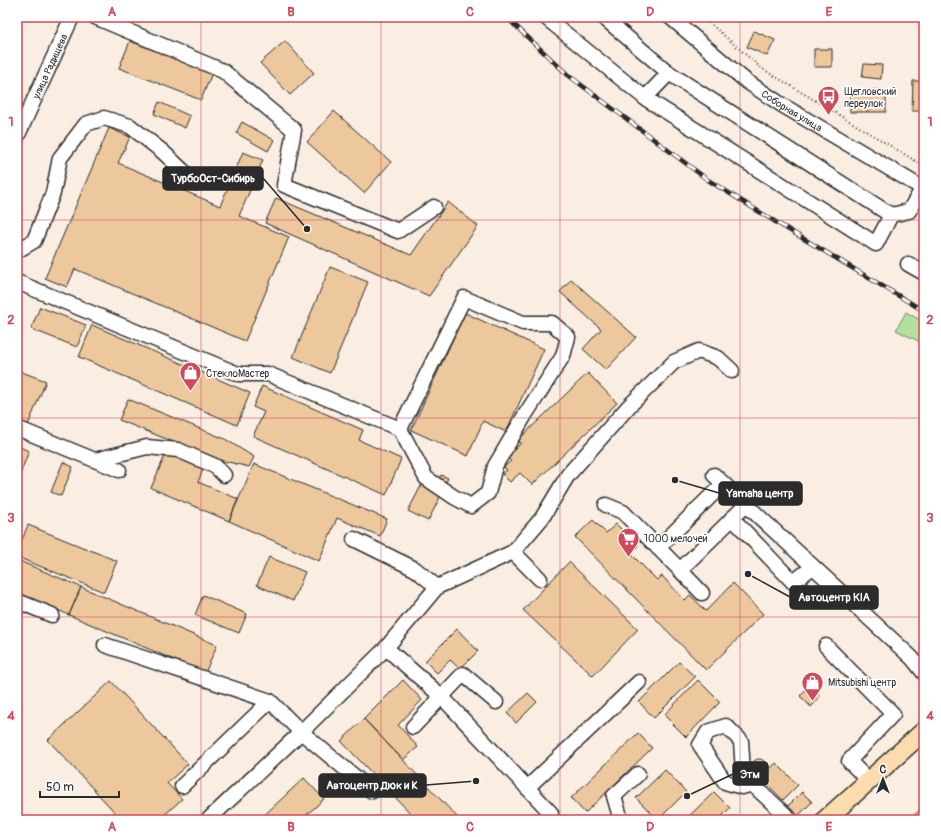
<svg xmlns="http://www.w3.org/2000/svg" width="941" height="837" font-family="Pangolin,sans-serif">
<rect width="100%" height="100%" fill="#faeee2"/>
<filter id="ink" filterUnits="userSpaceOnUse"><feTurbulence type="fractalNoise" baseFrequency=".025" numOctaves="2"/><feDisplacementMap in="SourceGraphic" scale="8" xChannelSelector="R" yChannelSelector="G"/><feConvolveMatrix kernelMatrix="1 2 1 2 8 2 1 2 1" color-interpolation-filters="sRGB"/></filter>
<g filter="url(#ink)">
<!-- green -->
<path fill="#b3e09e" stroke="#6f8664" d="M906,312l18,10v22l-28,-14z"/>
<!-- building -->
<path fill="#edc89d" stroke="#2b2b2b" d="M754,31l21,9 -8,16 -20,-9z
M130,41l82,32 -11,27 -82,-32z
M285,41l29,32 -24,22 -30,-32z
M814,49h18v18h-18z
M864,64l18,1 -1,14 -19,-2z
M913,81h11v30h-12z
M850,90h36v22h-36z
M159,102l31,14 -5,12 -31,-14z
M334,111l57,51 -27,31 -57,-51z
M242,122l32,18 -6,11 -32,-18z
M109,128l21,9 -12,26 102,43 23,-54 20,8 -24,56 50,21 -44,104 -170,-72 -8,18 -22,-9z
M276,198l135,57 37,-53 30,24 -49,70 -164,-73z
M330,267l38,15 -38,91 -37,-16z
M571,279l65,58 -30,33 -23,-21 18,-20 -41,-37z
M40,307l46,18 -9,22 -46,-18z
M465,313l79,36 -38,83 -23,-11 -15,35 -57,-26z
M92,325l158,68 -13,32 -158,-68z
M19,371l27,10 -18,44 -11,-4v-44z
M588,373l29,30 -85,82 -12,-12 -10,9 -8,-8 5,-4 -3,-3 7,-6 -4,-4 14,-14 -3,-3z
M262,386l101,44 -4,10 42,19 -15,36 -133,-59 11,-24 -11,-5z
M128,399l97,40 29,18 -5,10 -33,-8 -97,-39z
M17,446l12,5 -12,31z
M167,451l37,16 -6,15 40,17 -9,22 -78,-33z
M63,462l10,5 -12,29 -10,-4z
M254,464l133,55 -7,17 -43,-18 -18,43 -90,-40z
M441,475l7,3 -2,4 -7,-3z
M422,484l20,9 -14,28 -20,-10z
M593,520l13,13 10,-9 22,22 -8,7 27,27 5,-4 23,24 5,-5 16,16 27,-28 30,31 -57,56 -131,-133z
M28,525l89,36 -13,31 -87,-35v-5z
M269,557l36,15 -12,29 -36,-16z
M17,560l64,27 -12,28 -52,-23z
M569,562l69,67 -45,47 -70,-66z
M81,587l136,58 -12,28 -136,-58z
M203,595l44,19 -8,19 -44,-18z
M457,629l21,22 -18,18 -10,-9 -13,13 -12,-12z
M679,662l16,15 -41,41 -15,-16z
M403,680l19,20 -24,25 20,22 -15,13 -39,-41z
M698,680l22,22 -34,35 -22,-22z
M111,681l77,83 -21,19 15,16 -23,21h-37l-74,-80z
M809,686l12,10 -10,11 -11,-11z
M528,693l9,9 -21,21 -9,-10z
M364,719l39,41 57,60h-43l-76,-79z
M638,733l14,15 -67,65 -14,-15z
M752 766a7 7 0 1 1 14 0a7 7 0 1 1-14 0Z
M776,763l22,22 -15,15 -22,-22z
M665,770l21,22 -28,28 -22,-22z
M304,778l20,21 -23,21h-42z
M714,792l16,16 -12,12h-33z
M802,792l10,10 -15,15 -10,-10z
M924,806v14h-15z"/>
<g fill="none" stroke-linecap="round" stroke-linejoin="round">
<defs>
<g id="minor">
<path d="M95,17l128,54 71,59 -10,55 114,46 36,-24"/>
<path d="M545,17l100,81 231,146 15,-29"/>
<path d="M603,17l66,56 222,142 18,-4 14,-23"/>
<path id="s1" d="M670,17l76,64 36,24 142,84"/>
<path d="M645,98l24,-25"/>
<path id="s2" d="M17,137l55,-120"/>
<path d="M17,251l17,-10 19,-48 7,-35 26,-34 18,-6 26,8 33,26 33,31"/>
<path d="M908,264l16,9"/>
<path d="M17,282l221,92h30l132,55 64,-131 59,25h29l16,14 -5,19 -38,59 -30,51 -7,27 -17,13 -17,-9 -28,-19 -26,-49"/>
<path d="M17,428l102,42"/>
<path d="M95,460l52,-13 31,3 37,16 9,9"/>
<path d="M714,475l198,183 12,15"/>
<path d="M606,505l17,7 57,58"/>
<path d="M732,518l61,64 20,-15"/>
<path d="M354,539l61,30 22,18"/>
<path d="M658,548l65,-64"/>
<path d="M513,552l27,27"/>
<path d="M702,593l-22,-23 66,-65"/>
<path d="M17,601l35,14"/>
<path d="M105,645l165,56"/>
<path d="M826,646l67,68 -44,47 20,20"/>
<path d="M386,648l55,48 110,117 -7,7"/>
<path d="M413,727l50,-53 33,28"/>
<path d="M752,784l-10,3 -17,-5 -25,-37 8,-13 18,-6 15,15 2,31 9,12 39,36"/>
<path d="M182,786l88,-85 31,31 71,59"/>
<path d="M527,788l112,-106"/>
<path d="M208,820l88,-83 90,-89 51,-61 76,-35 29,-34 26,-43 61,-69 45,-44 25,-11 19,7 14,13"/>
<path d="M621,820l-7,-24 24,-22"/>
</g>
<path id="major" d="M825,820l99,-89"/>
</defs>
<!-- minor casing -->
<use href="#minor" stroke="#2b2b2b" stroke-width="17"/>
<!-- major casing -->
<use href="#major" stroke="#2b2b2b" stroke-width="21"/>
<!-- path -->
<path stroke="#2b2b2b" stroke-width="2" stroke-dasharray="1 3" stroke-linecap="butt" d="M703,17l58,51 163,98"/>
<!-- minor -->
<use href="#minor" stroke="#fff" stroke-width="14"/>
<!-- major -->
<use href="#major" stroke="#fcdcac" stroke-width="18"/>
<defs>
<path id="rail" d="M506,17l62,58 140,105 66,41 150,90"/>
</defs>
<!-- rail casing -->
<use href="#rail" stroke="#2b2b2b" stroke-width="4.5"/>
<!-- rail -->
<use href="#rail" stroke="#fff" stroke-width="3" stroke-dasharray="9" stroke-linecap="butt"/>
</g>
</g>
<!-- grid -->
<path fill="none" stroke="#d1495b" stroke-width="1" stroke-opacity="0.55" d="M201,17v803M381,17v803M560,17v803M740,17v803M17,220h907M17,418h907M17,617h907"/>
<!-- icons -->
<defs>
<symbol id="bus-pin" viewBox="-11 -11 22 30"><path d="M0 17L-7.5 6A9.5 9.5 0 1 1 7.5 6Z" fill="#d1495b" stroke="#fff"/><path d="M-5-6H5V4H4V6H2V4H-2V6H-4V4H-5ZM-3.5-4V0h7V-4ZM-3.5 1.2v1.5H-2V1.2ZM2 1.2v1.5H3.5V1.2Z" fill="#fff"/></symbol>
<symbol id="shop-pin" viewBox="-11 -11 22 30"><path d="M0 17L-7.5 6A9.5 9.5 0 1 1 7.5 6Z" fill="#d1495b" stroke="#fff"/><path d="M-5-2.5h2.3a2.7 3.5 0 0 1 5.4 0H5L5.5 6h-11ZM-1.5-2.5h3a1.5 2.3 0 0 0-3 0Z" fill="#fff"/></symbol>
<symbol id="supermarket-pin" viewBox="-11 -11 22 30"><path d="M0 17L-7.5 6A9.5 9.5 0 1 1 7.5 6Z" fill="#d1495b" stroke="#fff"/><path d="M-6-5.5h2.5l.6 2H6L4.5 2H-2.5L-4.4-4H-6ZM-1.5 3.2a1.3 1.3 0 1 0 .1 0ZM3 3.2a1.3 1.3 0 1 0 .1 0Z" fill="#fff"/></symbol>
</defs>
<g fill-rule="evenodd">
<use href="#bus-pin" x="816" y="84" width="25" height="34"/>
<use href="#shop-pin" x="178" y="360" width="25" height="34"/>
<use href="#supermarket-pin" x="616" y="526" width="25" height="34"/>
<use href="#shop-pin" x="800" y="670" width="25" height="34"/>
</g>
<g text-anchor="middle" stroke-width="3.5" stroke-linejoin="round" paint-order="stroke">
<!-- street labels -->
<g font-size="10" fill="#2b2b2b" stroke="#fff">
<text dy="4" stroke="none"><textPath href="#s2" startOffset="78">улица Радищева</textPath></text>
<text dy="4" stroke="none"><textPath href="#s1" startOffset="154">Соборная улица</textPath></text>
</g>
<!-- poi labels -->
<g font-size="10" fill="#2b2b2b" stroke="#fff" text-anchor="start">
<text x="844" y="95">Щегловский<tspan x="844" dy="12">переулок</tspan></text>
<text x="206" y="377">СтеклоМастер</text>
<text x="644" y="542">1000 мелочей</text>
<text x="828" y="686">Mitsubishi центр</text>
</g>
</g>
<!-- callouts -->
<path fill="none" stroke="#2b2b2b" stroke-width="1.5" d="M307 229L263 178M675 480L719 493M748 574L790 597M687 796L733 774M476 781L426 785"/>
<g fill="#2b2b2b" stroke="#fff" stroke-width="1.5">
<circle cx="307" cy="229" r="4"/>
<circle cx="675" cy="480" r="4"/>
<circle cx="748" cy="574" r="4"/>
<circle cx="687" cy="796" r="4"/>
<circle cx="476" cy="781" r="4"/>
</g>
<g fill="#2b2b2b" stroke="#2b2b2b" stroke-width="1.5">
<rect x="163" y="167" width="100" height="23" rx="4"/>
<rect x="719" y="482" width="83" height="23" rx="4"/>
<rect x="790" y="586" width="88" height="23" rx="4"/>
<rect x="733" y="762" width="35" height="23" rx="4"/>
<rect x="319" y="774" width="107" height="23" rx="4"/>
</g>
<g font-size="11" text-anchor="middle" font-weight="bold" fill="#fff">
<text x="213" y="182">ТурбоОст-Сибирь</text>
<text x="760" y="497">Yamaha центр</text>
<text x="834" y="601">Автоцентр KIA</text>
<text x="750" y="778">Этм</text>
<text x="372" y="789">Автоцентр Дюк и К</text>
</g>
<!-- margin -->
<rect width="941" height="837" fill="none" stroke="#fff" stroke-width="44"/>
<!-- north arrow -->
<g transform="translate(883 779)" stroke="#ffffff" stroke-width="3" paint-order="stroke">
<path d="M0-3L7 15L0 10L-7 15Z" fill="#2b2b2b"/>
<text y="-6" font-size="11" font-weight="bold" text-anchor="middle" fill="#2b2b2b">С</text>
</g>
<!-- scale -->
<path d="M40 791v6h79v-6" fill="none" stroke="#2b2b2b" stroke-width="2"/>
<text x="46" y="791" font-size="12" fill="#2b2b2b" stroke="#ffffff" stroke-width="3" paint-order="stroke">50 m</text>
<rect x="22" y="22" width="897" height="793" fill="none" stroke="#d1495b" stroke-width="1.5"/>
<g font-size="13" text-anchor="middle" font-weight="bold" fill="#d1495b">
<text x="112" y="16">A</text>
<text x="291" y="16">B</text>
<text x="470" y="16">C</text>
<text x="650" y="16">D</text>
<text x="829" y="16">E</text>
<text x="11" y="126">1</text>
<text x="930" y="126">1</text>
<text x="11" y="324">2</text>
<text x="930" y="324">2</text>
<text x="11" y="522">3</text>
<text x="930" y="522">3</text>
<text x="11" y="720">4</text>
<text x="930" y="720">4</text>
<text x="112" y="831">A</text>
<text x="291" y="831">B</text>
<text x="470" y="831">C</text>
<text x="650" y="831">D</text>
<text x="829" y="831">E</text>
</g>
</svg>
